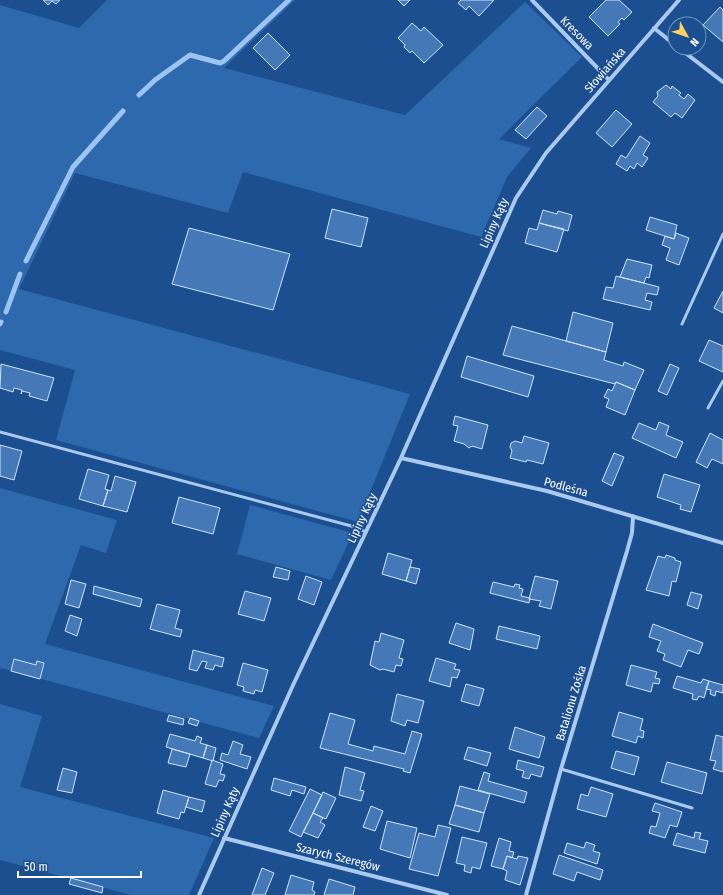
<svg xmlns="http://www.w3.org/2000/svg" width="723" height="895" font-family="'Fira Sans Condensed',sans-serif">
<rect width="100%" height="100%" fill="#1b4f8f"/>
<!-- green -->
<path fill="#2e69ad" d="M107,0h188l-71,68 181,47 120,-113 57,55 -83,82 32,9 -24,29 -26,60 -238,-65 -15,41 -153,-40 -56,116 391,105 -52,128 -302,-82 19,-70 -75,-20v-345l79,23z
M0,488l117,32 -11,33 -25,-8 -36,99 229,62 -15,32 -258,-70 -1,2z
M250,505l103,28 -22,47 -94,-26z
M0,704l42,12 -22,71 194,51 -25,57h-58l-131,-35z"/>
<g fill="none" stroke-linecap="round" stroke-linejoin="round">
<!-- stream -->
<path stroke="#9cc4f0" stroke-width="5" d="M139,95l16,-15 35,-25 30,8 4,-2 65,-61
M26,261l47,-94 50,-56
M6,312l14,-38
M0,324l1,-2"/>
</g>
<!-- building -->
<path fill="#4478b7" stroke="#cfe3fa" d="M43,0h17l-4,4 -4,-3 -4,4z
M398,0h12l-6,6z
M461,0h33l-15,16 -10,-10 -3,4 -8,-7z
M606,0h13l13,12 -8,8 -2,-2 -4,4 2,2 -12,12 -19,-19z
M720,7l3,3v32l-20,-17z
M412,23l9,8 3,-4 19,18 -19,18 -12,-12 -2,2 -6,-6 1,-2 -7,-7z
M268,33l22,22 -15,15 -22,-22z
M666,85l5,4 1,-3 9,7 -2,2 5,4 4,-5 7,6 -13,18 -7,-5 -4,4 -18,-15 5,-6 -1,-4z
M537,107l10,9 -21,23 -11,-9z
M616,110l16,14 -20,23 -16,-14z
M640,136l10,7 -7,12 5,3 -6,9 -5,-4 -3,6 -4,-3 -3,5 -11,-7 5,-9 5,3z
M332,209l36,9 -7,29 -36,-9z
M543,210l14,4 1,-3 14,4 -4,16 -29,-8z
M650,217l27,8 -3,14 -28,-9z
M539,223l25,6 -7,23 -32,-9 4,-15 8,2z
M189,228l101,26 -17,56 -101,-26z
M676,233l13,5 -10,27 -13,-5 4,-12 -8,-3 3,-9 9,3z
M627,259l25,6 -3,13 -3,-1 -2,6 -24,-6z
M616,276l43,11 -2,8 -10,-2 -2,7 7,2 -2,8 -47,-11 3,-12 7,1z
M723,291v22l-9,-5z
M573,312l40,11 -7,29 -40,-11z
M512,326l94,26 -2,8 19,6 1,-4 20,8 -9,20 -19,-8 -1,2 -112,-29z
M709,340l14,6v26l-24,-11z
M467,356l67,20 -6,21 -67,-20z
M1,364l53,14 -7,23 -18,-5 1,-3 -8,-2 -1,3 1,-4 -8,-2 -1,4 -13,-4z
M670,364l9,4 -12,27 -9,-4z
M616,382l19,8 -10,25 -19,-8 3,-8 -5,-2 4,-8 4,2z
M455,416l33,9 -6,24 -10,-3 -3,2 -5,-4 -10,-3 4,-15 -5,-1z
M659,422l10,4 -3,9 17,7 -7,16 -44,-20 7,-15 17,7z
M710,433l13,7v24l-11,-5 -5,9 -11,-6z
M524,436l25,7 -6,21 -16,-4 -1,2 -16,-4 2,-7 -2,-4 1,-4 4,-2 7,2z
M0,445l22,6 -8,29 -14,-4z
M614,453l10,4 -12,29 -10,-5z
M88,469l21,6 -4,14 3,1 -5,16 -24,-7z
M664,474l36,11 -9,27 -11,-3 1,-4 -24,-8z
M115,476l21,6 -9,30 -24,-6 5,-16 3,1z
M179,497l41,11 -7,26 -41,-11z
M388,553l24,7 -6,21 -24,-7z
M666,555l9,3v2l6,2 -5,20 -4,-1 -3,15 -23,-6 12,-34 7,2z
M276,567l14,4 -2,9 -15,-3z
M410,567l10,2 -4,15 -10,-3z
M306,576l16,6 -8,23 -16,-6z
M535,576l23,5 -7,28 -12,-3 2,-5 -12,-2z
M71,580l15,4 -7,24 -14,-4z
M493,582l21,5 1,-3 5,1 -1,3 4,1 -2,7 9,2 -1,5 -39,-10z
M94,586l48,13 -2,8 -47,-13z
M245,591l26,7 -7,23 -26,-7z
M691,592l11,3 -4,14 -11,-4z
M157,604l23,6 -5,18 7,2 -2,7 -30,-8z
M70,615l12,4 -5,17 -12,-5z
M456,623l18,6 -4,21 -21,-7z
M653,624l50,19 -4,11 -11,-4 -7,17 -18,-7 2,-6 -8,-3 4,-10 -12,-4z
M499,626l41,10 -3,13 -41,-10z
M381,633l23,7 -5,18 4,1 -2,7 -5,-1 -2,7 -11,-3 -3,1 -10,-5 5,-24 4,1z
M193,650l31,8 -2,9 -7,-2 -2,5 -8,-2 2,-6 -5,-1 -5,10 -8,-2z
M436,658l20,6 -2,5 6,1 -3,8 -5,-1 -2,10 -21,-6z
M14,659l22,6 1,-4 7,2 -4,16 -29,-8z
M243,663l25,7 -6,22 -7,-2 -1,4 -11,-3 1,-4 -7,-2z
M631,665l26,7 -2,6 5,1 -1,5 -6,-1 -2,9 -25,-7z
M677,676l24,7 2,-4 6,2 -5,17 -5,-2 -2,4 -5,-1 1,-5 -20,-6z
M709,681l14,4v8l-7,-2 -1,5 -5,-2 1,-4 -5,-1z
M466,684l18,5 -5,17 -18,-5z
M397,694l27,7 -6,22 -11,-3 -2,6 -14,-5z
M619,712l24,7 -3,11 4,1 -1,7 -5,-2 -2,7 -24,-7z
M330,713l25,7 -7,24 25,7 1,-5 31,8 7,-23 10,3 -12,39 -7,-2 1,-2 -84,-21z
M169,715l15,4 -1,6 -16,-4z
M190,718l9,3 -2,5 -9,-3z
M515,727l30,10 -6,21 -30,-9z
M170,734l25,7 2,-5 5,2 -2,5 7,2 -4,13 -37,-11z
M716,735l7,2v35l-10,-3 3,-8 -6,-1z
M233,741l10,4 -3,9 11,3 -4,12 -27,-9 2,-7 6,2z
M207,745l9,3 -3,13 -10,-3z
M468,747l23,6 -4,13 -23,-7z
M172,749l18,5 -4,13 -18,-4z
M616,751l23,6 -5,18 -23,-7z
M212,760l11,4 -3,10 5,1 -2,6 -4,-1 -3,7 -11,-3z
M518,760l26,7 -3,10 -10,-3 -2,5 -7,-2 2,-6 -8,-2z
M667,762l40,11 -5,21 -41,-12z
M345,767l20,6 -5,17 4,1 -3,10 -22,-6z
M63,768l14,4 -5,21 -15,-3z
M484,772l6,2 -2,7 39,11 -3,11 -46,-13z
M274,778l32,9 -2,7 -12,-4 -2,6 -19,-6z
M460,786l30,8 -6,19 -29,-8z
M591,787l22,7 -7,23 -29,-8 4,-15 7,2z
M310,789l12,6 -21,42 -12,-6z
M163,790l26,7 -5,16 -3,-1 -2,7 -22,-6z
M323,792l13,6 -10,21 -13,-6z
M189,797l16,4 -3,11 -16,-5z
M655,803l27,9 -5,15 -7,-2 -5,13 -16,-5 2,-7 5,1 4,-14 -8,-2z
M455,805l29,8 -5,19 -30,-8z
M371,806l12,5 -8,20 -12,-4z
M313,813l10,5 -3,4 5,3 -7,13 -15,-6z
M387,821l30,7 -7,30 -30,-9z
M438,825l13,3 -13,48 -29,-7 10,-36 16,4z
M695,832l6,1 -2,6 9,2 -3,12 -32,-8 4,-12 17,5z
M462,837l25,6 -7,26 -8,-2 -1,6 -7,-2 1,-6 -9,-2z
M499,838l12,4 -2,9 5,1 -2,6 -5,-2 -4,13 -12,-3z
M586,842l9,3 -2,6 7,2 -3,11 -33,-11 3,-10 17,5z
M559,855l44,15 -3,10 -23,-8 -3,9 -21,-7z
M507,856l10,3 1,-3 10,2 -8,27 -15,-5 2,-9 -4,-2z
M262,868l12,5 -9,22h-13z
M291,875l23,7 -2,8 3,2 -1,3h-29z
M71,878l32,9 -1,6 -33,-9z
M329,879l26,8 -2,8h-29z"/>
<g fill="none" stroke-linecap="round" stroke-linejoin="round">
<!-- service -->
<path stroke="#a9c9ee" stroke-width="3" d="M682,324l41,-90
M708,408l15,-27
M0,432l355,95 11,5
M561,769l131,39"/>
<!-- minor -->
<path stroke="#a9c9ee" stroke-width="4" d="M532,0l77,80
M654,28l21,17
M679,48l44,34
M401,458l146,33 176,52
M224,838l223,57
M199,895l95,-212 107,-225 115,-260 30,-45 133,-153
M526,895l35,-126 66,-218 5,-18 1,-17"/>
</g>
<g text-anchor="middle" stroke-width="3" stroke-linejoin="round" paint-order="stroke">
<!-- street labels -->
<g font-size="12" fill="#fff" stroke="#1b4f8f">
<text transform="translate(577 33) rotate(45)" y="4">Kresowa</text>
<text transform="translate(605 70) rotate(-49)" y="4">Słowiańska</text>
<text transform="translate(494 223) rotate(-66)" y="4">Lipiny Kąty</text>
<text transform="translate(566 487) rotate(15)" y="4">Podleśna</text>
<text transform="translate(362 518) rotate(-65)" y="4">Lipiny Kąty</text>
<text transform="translate(571 703) rotate(-73)" y="4">Batalionu Zośka</text>
<text transform="translate(225 812) rotate(-66)" y="4">Lipiny Kąty</text>
<text transform="translate(338 857) rotate(14)" y="4">Szarych Szeregów</text>
</g>
</g>
<!-- north arrow -->
<g transform="translate(687 36) rotate(130)"><circle r="19" fill="#1b4f8f" stroke="#7695bc"/>
<path d="M0-3L7 15L0 10L-7 15Z" fill="#ffd166"/>
<text y="-6" font-size="11" font-weight="bold" text-anchor="middle" fill="#ffffff">N</text>
</g>
<!-- scale -->
<path d="M18 871v6h123v-6" fill="none" stroke="#ffffff" stroke-width="2"/>
<text x="24" y="871" font-size="12" fill="#ffffff" stroke="#1b4f8f" stroke-width="3" paint-order="stroke">50 m</text>
</svg>
